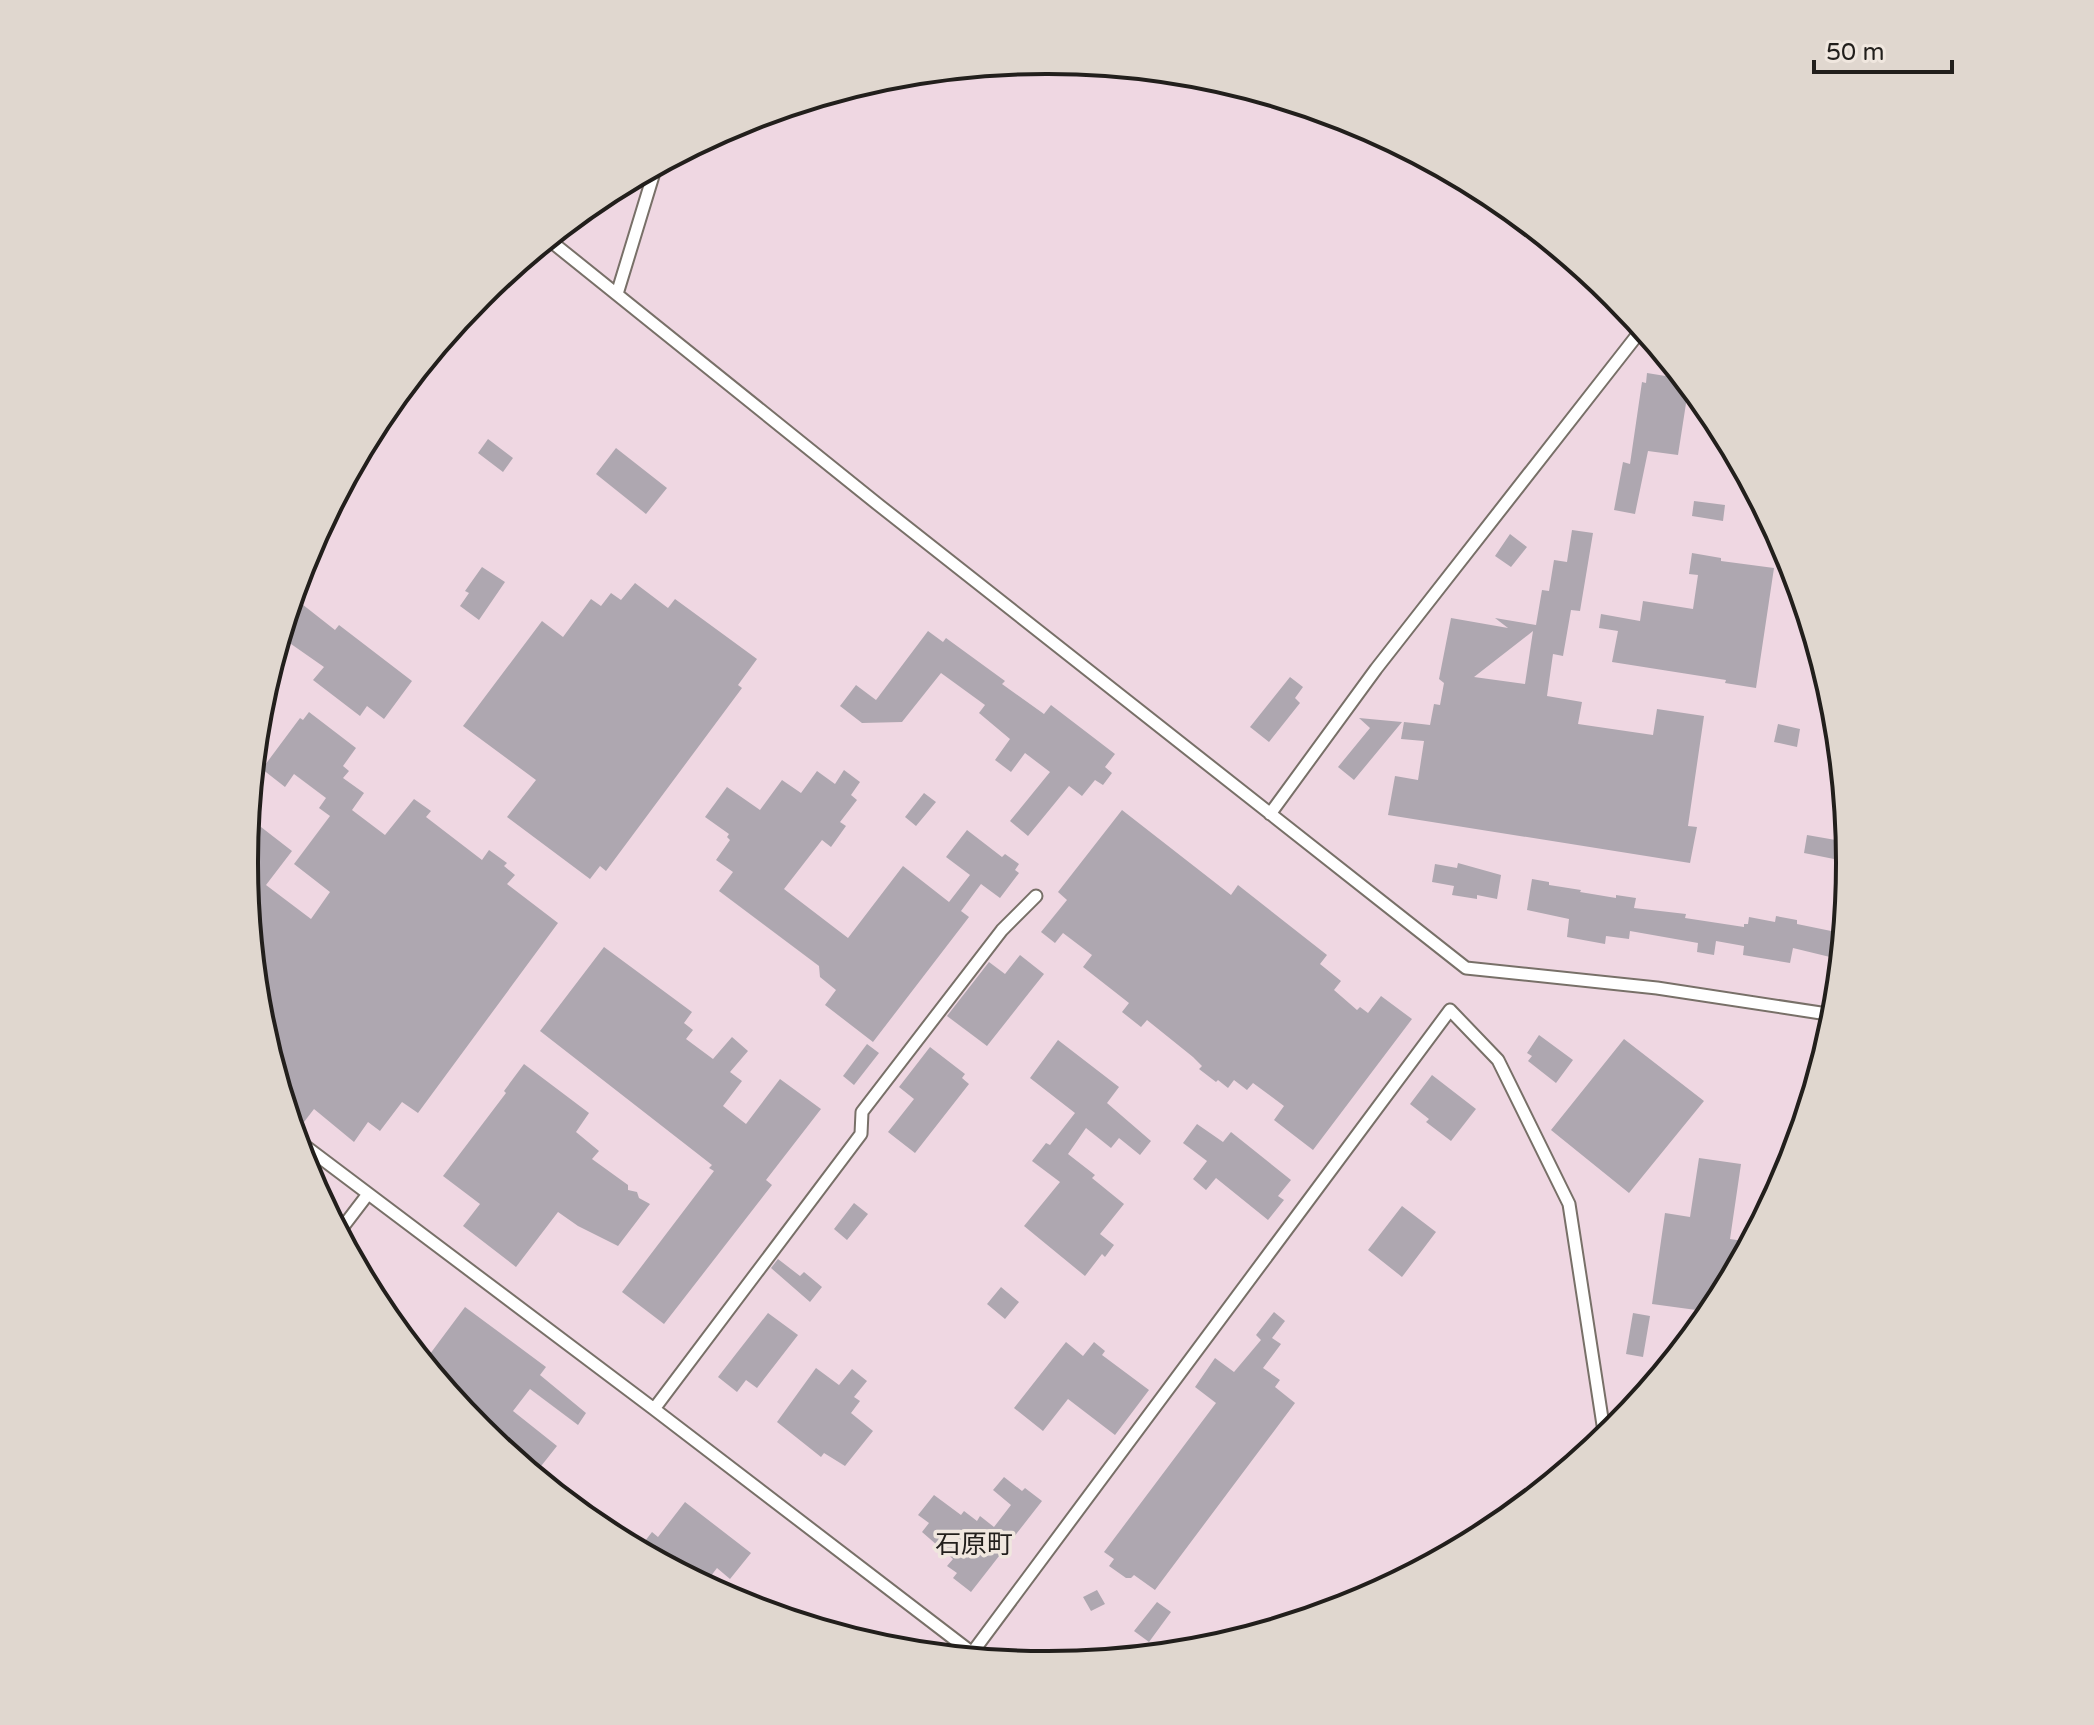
<svg xmlns="http://www.w3.org/2000/svg" width="2094" height="1725" font-family="'Varela Round','Noto Sans JP',sans-serif">
<rect width="100%" height="100%" fill="#f0e7df"/>
<!-- industrial -->
<path fill="#efd7e2" d="M247 863a800 800 0 1 1 1600 0a800 800 0 1 1-1600 0Z"/>
<!-- building -->
<path fill="#aea7b0" fill-rule="evenodd" d="M1647,373l37,6 15,20 -12,-2 -9,58 -30,-4 -13,63 -21,-4 9,-48 7,2 12,-82 4,1z
M488,439l25,19 -10,14 -25,-19z
M616,448l51,40 -21,26 -50,-40z
M1694,501l31,4 -2,16 -31,-5z
M1572,530l21,3 -13,78 -9,-1 -8,46 -10,-2 -6,42 35,6 -4,22 75,11 4,-26 47,7 -16,110 9,1 -7,36 -302,-48 7,-39 23,4 6,-39 -23,-2 3,-17 26,3 4,-21 6,1 4,-22 -5,-4 12,-61 57,10 -13,-10 41,7 6,-35 7,1 5,-31 13,2zM1533,631l-8,53 -51,-7 54,-42z
M1510,534l17,13 -16,20 -16,-11z
M1692,553l29,5v3l53,7 -18,120 -31,-5 1,-3 -114,-18 6,-31 -19,-3 2,-14 39,7 3,-20 50,8 5,-34 -9,-1z
M482,567l23,15 -26,38 -19,-14 9,-13 -4,-2z
M635,583l33,25 7,-9 82,60 -19,26 4,3 -136,183 -6,-5 -10,13 -83,-62 29,-37 -73,-54 79,-105 21,16 28,-38 10,7 10,-13 10,7z
M293,597l42,33 4,-5 73,56 -28,38 -17,-13 -7,10 -47,-36 11,-13 -43,-30z
M928,631l15,11 3,-4 59,43 -3,3 42,30 7,-9 64,49 -10,13 7,6 -9,12 -8,-5 -13,16 -13,-10 -41,50 -18,-15 40,-49 -25,-19 -14,19 -16,-12 15,-21 -31,-26 6,-8 -44,-32 -39,49 -40,1 -22,-17 16,-21 20,15z
M1290,677l13,10 -8,11 5,5 -31,39 -19,-15z
M309,712l47,36 -13,18 6,5 -6,7 21,15 -12,17 33,25 29,-36 17,12 -5,6 56,43 7,-10 18,13 -3,3 11,9 -8,9 51,39 -140,190 -16,-11 -22,29 -12,-9 -14,20 -40,-33 -10,13 -17,-13 -27,-90 -16,-157 2,-17 15,-18 31,24 -26,34 45,34 19,-27 -36,-28 36,-48 -11,-8 7,-10 -32,-24 -9,13 -23,-18 38,-51 3,2z
M1359,718l43,4 -48,58 -16,-13 32,-39z
M1778,724l22,5 -3,18 -23,-5z
M844,770l16,12 -9,13 6,5 -17,22 6,4 -15,21 -9,-7 -38,49 64,49 55,-72 46,36 21,-27 -24,-18 21,-27 35,27 3,-3 14,10 -4,6 4,3 -19,25 -19,-14 -20,27 8,6 -96,125 -48,-37 11,-15 -16,-13 -1,-11 -100,-75 14,-19 -17,-12 14,-20 -3,-3 2,-3 -24,-17 22,-30 33,23 22,-30 19,13 16,-22 18,13z
M924,793l12,9 -20,24 -11,-9z
M1122,810l109,85 7,-10 89,70 -7,9 21,17 -7,9 23,20 3,-3 8,6 13,-17 31,23 -99,131 -39,-30 10,-14 -31,-23 -6,7 -13,-10 -6,8 -10,-8 -2,2 -17,-13 3,-3 -9,-9 -46,-37 -6,7 -19,-15 7,-9 -46,-36 9,-12 -29,-22 -8,10 -14,-11 26,-32 -9,-8z
M1807,835l40,7 2,20 -45,-9z
M1458,863l43,12 -4,24 -20,-4v4l-25,-4 2,-9 -22,-4 3,-18 22,4z
M1532,879l17,3v3l32,5 -1,2 36,6v-3l20,3 -2,10 52,6 -1,4 59,9v-3h4l1,-7 26,5 1,-6 21,4v4l39,8 -6,25 -37,-9 -3,15 -47,-8 1,-9 -28,-5 -2,14 -17,-3 1,-9 -68,-12 -1,8 -23,-3 -1,8 -38,-7 2,-18 -42,-9z
M604,947l88,65 -8,11 9,7 -7,9 27,20 19,-22 16,14 -18,21 12,9 -19,25 23,18 34,-45 41,30 -55,71 6,5 -108,139 -42,-32 92,-121 -5,-3 3,-3 -172,-134z
M1020,955l24,19 -57,72 -40,-30 42,-54 16,12z
M1539,1035l34,25 -17,23 -28,-22 4,-5 -5,-3z
M1624,1039l80,62 -75,92 -78,-63z
M1058,1040l61,47 -12,16 44,38 -11,14 -21,-17 -8,10 -25,-20 -18,26 27,21 -3,3 32,26 -24,30 14,11 -9,12 -3,-3 -17,22 -61,-50 36,-44 -28,-21 14,-18 4,2 25,-32 -45,-35z
M867,1044l12,9 -25,32 -11,-9z
M930,1047l35,27 -3,4 7,6 -54,69 -27,-21 26,-33 -15,-12z
M524,1064l65,49 -13,19 23,19 -7,8 36,26v5l9,2 2,6 11,6 -32,42 -40,-20 -20,-14 -42,55 -53,-41 17,-22 -37,-28 63,-83 -2,-2z
M1432,1075l44,34 -25,32 -25,-19 3,-3 -19,-15z
M1197,1124l26,18 8,-10 60,48 -13,16 6,4 -16,20 -52,-42 -10,12 -13,-11 14,-18 -24,-18z
M1699,1158l42,6 -11,75 20,3 -14,26 -10,-2 -3,27 -12,19 -59,-8 13,-91 25,4z
M854,1203l14,11 -21,26 -13,-11z
M1402,1206l34,26 -34,45 -34,-27z
M778,1259l22,17 4,-4 18,15 -12,15 -39,-34z
M1001,1287l18,15 -14,17 -18,-15z
M465,1307l81,60 -6,8 46,38 -8,12 -48,-36 -17,22 44,35 -23,29 -55,-45 -55,-68z
M1274,1312l11,9 -13,17 9,6 -18,24 17,12 -5,7 20,16 -140,187 -21,-15 -3,3h-5l-17,-12 5,-7 -10,-7 112,-149 -21,-16 20,-29 19,14 27,-32 -5,-5z
M768,1313l30,22 -41,53 -11,-8 -9,12 -19,-15z
M1633,1313l17,3 -7,41 -17,-3z
M1066,1342l17,14 11,-14 11,9 -3,4 47,35 -34,45 -47,-36 -25,32 -29,-23z
M816,1368l23,17 13,-16 15,12 -13,16 6,4 -9,12 22,18 -28,35 -21,-13 -3,4 -44,-35z
M1004,1477l18,14 3,-3 17,13 -71,91 -18,-14 4,-5 -10,-7 6,-7 -31,-27 7,-9 -11,-8 16,-20 27,20 3,-4 13,10 3,-5 14,11 17,-22 -18,-15z
M685,1502l66,51 -21,26 -13,-11 -13,17 -66,-35 14,-18 6,5z
M1097,1590l8,14 -14,7 -8,-14z
M1157,1602l14,10 -22,30 -15,-11z"/>
<g fill="none" stroke-linecap="round" stroke-linejoin="round">
<defs>
<path id="lane" d="M548,239l332,267 586,462 191,20 177,27
M617,294l39,-128
M1270,814l106,-145 266,-340
M297,1140l357,269 325,249
M339,1232l29,-38
M654,1409l207,-275 1,-22 140,-182 34,-34
M969,1657l481,-647 48,50 71,144 36,234"/>
</defs>
<!-- lane casing -->
<use href="#lane" stroke="#787068" stroke-width="15"/>
<!-- lane -->
<use href="#lane" stroke="#fff" stroke-width="11"/>
</g>
<g text-anchor="middle" stroke-width="7" stroke-linejoin="round" paint-order="stroke">
<!-- quarter labels -->
<g font-size="26" fill="#221f1c" stroke="#f0e7df">
<text x="974" y="1553">石原町</text>
</g>
</g>
<!-- crop -->
<path d="M0 0H2094V1725H0ZM1046 74H1048A788 788 0 0 1 1836 862V863A788 788 0 0 1 1048 1651H1046A788 788 0 0 1 258 863V862A788 788 0 0 1 1046 74Z" fill="#e0d7cf" fill-rule="evenodd"/>
<path fill="none" stroke="#221f1c" stroke-width="4" d="M1046 74H1048A788 788 0 0 1 1836 862V863A788 788 0 0 1 1048 1651H1046A788 788 0 0 1 258 863V862A788 788 0 0 1 1046 74Z"/>
<!-- scale -->
<path d="M1814 60v12h138v-12" fill="none" stroke="#221f1c" stroke-width="4"/>
<text x="1826" y="60" font-size="24" fill="#221f1c" stroke="#f0e7df" stroke-width="6" paint-order="stroke">50 m</text>
</svg>
